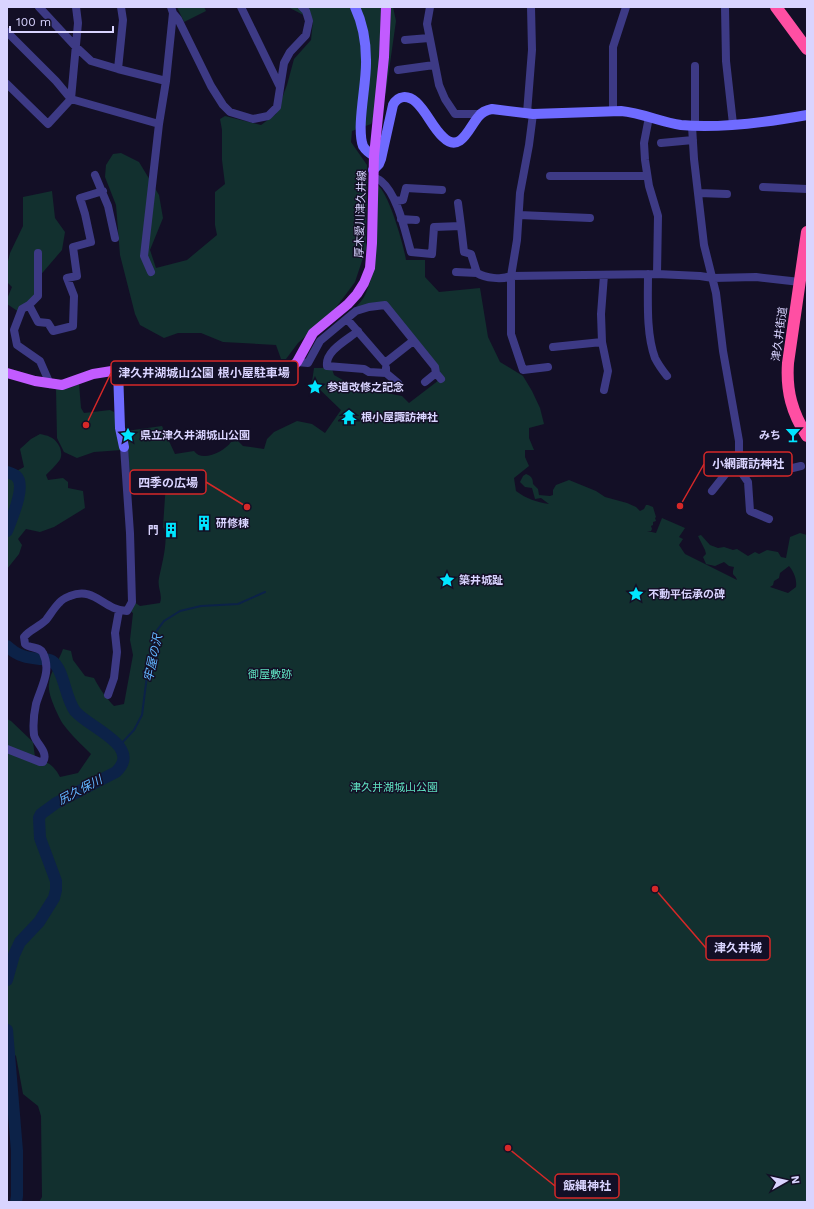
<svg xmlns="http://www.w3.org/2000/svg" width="814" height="1209" font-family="'Work Sans','Noto Sans JP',sans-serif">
<rect width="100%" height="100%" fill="#130f26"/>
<!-- green -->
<path fill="#12302f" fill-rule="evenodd" d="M177,7h27l2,4 -22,11z
M288,7h105l3,14 -10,71 -15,32 -19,7 -1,11 16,23 -1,84 -11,33 -23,31 -34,30 -12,16h-5l-5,-14 -53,-3 -22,-9h-23l-14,5 -24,-13 -5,-11 -15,-59 -4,-50 -11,-28 1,-12 7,-11 8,-1 18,9 20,33 4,23 -13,32 6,18 31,-8 30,-25 -2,-10v-33l10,-8 -3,-24v-30l-2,-11 5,-3 36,9 15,-11 11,-29 7,-26 17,-19 2,-20z
M377,185c11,5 27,61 29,75h19v17l14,15 41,-4 8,49 12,25 23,14 9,15 8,17 4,16 -15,4v10l5,12h-9v7l4,9 -15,12 2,13c11,8 20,11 33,13l-8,-6 -6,1 -3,-11 -7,-1 -5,-5 3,-6 3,-2c5,2 7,4 7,10l5,5 1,6 11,1 3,-1v-5l3,-5 13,-5 27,11 9,6 22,6 9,4 4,4 4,-2 2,-4h2l5,2 3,10 -1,1 1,3 -3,1v3l-2,1 1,3 -1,2h-4l9,2 6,-15 23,10 -6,9 4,2 -4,6 6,9 52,26c-2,-7 -6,-2 -3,-13l-5,-1 -5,-4 -9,4 -9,-2 -3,-7 3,-3 -1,-4 -7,-14 3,-1 9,10 8,3 6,-1 9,3 4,-1 11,7 7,-4 4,2 8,-4 11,2 3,5 5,1 4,-21 10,-4 7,2v667h-768l3,-5 -1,-81 -3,-10 -15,-12 -7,-38 -9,-8v-329l4,2 22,21 2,15c12,5 19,8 25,20l18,-4 13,-19c-9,-9 -20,-19 -28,-30 -5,-8 -16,-31 -14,-40 1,-13 10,-23 14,-35l8,2 2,9 12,16 9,2c5,10 13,21 20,28l10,-2 9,-49 -3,-15 3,-27 -3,-2 4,-9 6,4 20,-3c3,-9 -3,-15 -1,-25 2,-11 11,-42 4,-51l3,-45 -5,-10 -31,2 -4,-43 36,-5 13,28 19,-3c8,12 31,0 37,-9l7,-1 5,5 21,3 3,-10 7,-7 23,-11 15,3 13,9 16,-23 -29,-28 2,-14h15l3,1 2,6 21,12 47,9 7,7 34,-26 -57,-75 -31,6c5,-5 10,-11 12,-18 13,-30 9,-73 10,-105zM789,566c5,6 8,13 7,21l-8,6 -18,-6 3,-2 1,-4 5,-3 1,-5z
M52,191l3,27 10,14 -3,18 -24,28 -2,18 -17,16 -12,-8v-5l5,-12 -5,-5v-17l3,-12 13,-27v-29z
M79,384l2,24 3,5 26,-3 4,2 8,38 -28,2 -17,6 -13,-6 -7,-14 -1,-49 14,-1z
M40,434c3,1 7,1 10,3 8,3 15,16 9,24 -4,5 -9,10 -13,14l2,5 15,-2 5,4v6l15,3 2,17 -31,19 -14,5 -14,-3 -8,10 4,6 -3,9 -12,15v-101l8,4 9,-5 -4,-18 11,-10z"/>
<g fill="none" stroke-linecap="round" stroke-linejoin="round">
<!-- stream -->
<path stroke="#0c2248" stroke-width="2" d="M119,746l15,-16 8,-15 7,-55 6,-27 9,-12 16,-10 21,-5 37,-2 27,-12"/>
<!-- river -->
<path stroke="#0c2248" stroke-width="12" d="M7,472c3,1 7,2 9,4 11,9 -5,44 -9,55
M7,646c10,10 21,12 33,13 5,0 9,0 12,2 12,8 13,37 23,50 14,17 68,35 41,61l-60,31 -15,11 -2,4 1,20 16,43v9l-2,8 -15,24 -19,20 -6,13 -7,25
M7,1030l10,121v45l-1,6"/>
<!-- street -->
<path stroke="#3d3a85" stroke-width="8" d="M39,7l37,40 15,14 27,8 48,12
M241,7l39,80
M430,7l-3,17 12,61 6,14 10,15h26
M725,7l1,54 7,63
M173,13l5,6 33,67 12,19 7,7 23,7 15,-3 9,-9 7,-44 6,-11 16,-17 3,-14 -3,-10 -4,-4
M7,32l49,49 15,18 88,25
M405,40l24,-2
M695,66v60
M118,69l5,-49 -2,-13
M398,70l36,-5
M7,84l41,40 23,-25 7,-76 -2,-16
M613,111v-64l13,-40
M527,113l5,-63 -1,-43
M533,114l-4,31 -9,48 -3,47 -6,36v58l12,36 25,-3
M649,117l-5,26 1,17 4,26 9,30 -1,58
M692,126l2,33 10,86 12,48 7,58 16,90v16l-2,9 11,16 2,29 19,8
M661,143l32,-3
M95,175l13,31 7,32
M550,176h97
M373,177c2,1 6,2 8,4 17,14 24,51 30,71l21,2 2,-27 27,-1 3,26 7,2 6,19c8,5 25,7 34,3l146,-2 43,2 13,2 43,-1 44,5
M763,187l44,2
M699,193l28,1
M395,201l8,-1 3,-12 36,2
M458,203l3,23
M519,215l71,3
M401,219l15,1
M38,253v43l-9,9 -7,4 -8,21 3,15 23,16 10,23
M151,272l-7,-16 15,-132 7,-43 7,-68 -2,-6
M456,272l21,1
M648,274c0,26 -2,60 7,84 3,6 8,13 12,18
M604,275l-3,39 1,28 6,29 -4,19
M29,305l9,17 10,1 5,8 20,-5 1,-30 -7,-18 10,-2 -4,-29 18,-5 -6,-28 -5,-16 23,-7
M347,319l38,44 28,-22
M358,331c-11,9 -33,20 -31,35l37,3 5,3 17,1
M553,347l49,-5
M297,362l11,1 12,-22 36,-30 13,-4 16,-2 50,62 1,6 5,6
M386,368v5l12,10
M425,382l11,-9
M739,457l10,16 31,-2 21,-5
M712,491l19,-24 6,-1
M108,695l6,-17 3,-26 -2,-19 4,-22
M7,749l33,13h3c6,-10 -7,-18 -9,-27 -1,-9 0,-22 2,-31 5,-17 16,-33 7,-51 -3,-7 -13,-4 -18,-9l-1,-7c5,-7 15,-10 22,-17 4,-5 8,-12 13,-17 3,-4 6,-5 11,-7 25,-10 33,14 57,15l5,-9 -2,-69 -6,-86"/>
<!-- secondary -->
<path stroke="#6f6bff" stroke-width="10" d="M355,7c8,17 11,35 11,53 1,23 -10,67 -3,86 3,5 6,7 11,10
M373,170l6,-6 2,-5 12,-54c5,-10 15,-10 23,-3 11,10 16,25 27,35 18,18 27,-12 36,-21 3,-4 8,-6 13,-7l41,5 88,-3c21,2 40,11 60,14 39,4 87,-3 126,-10
M118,370l2,58 4,19"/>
<!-- primary -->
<path stroke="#c25bff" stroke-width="10" d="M7,373l28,8 27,4 31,-11 25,-4h90l64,3 12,-2 8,-4 5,-5 16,-29 35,-29 9,-10 7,-11 6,-15 2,-25 2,-87 10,-99 2,-50"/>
<!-- highway -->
<path stroke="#ff4fa3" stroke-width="12" d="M776,7l31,42
M807,232l-19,131c-2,28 4,50 19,73"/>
</g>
<!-- icons -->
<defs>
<symbol id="sight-bare" viewBox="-9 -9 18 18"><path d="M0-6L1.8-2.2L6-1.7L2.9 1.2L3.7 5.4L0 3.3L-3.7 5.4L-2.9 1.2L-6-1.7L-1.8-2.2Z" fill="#00e5ff" stroke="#130f26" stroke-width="2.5" paint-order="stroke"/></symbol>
<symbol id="temple-bare" viewBox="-9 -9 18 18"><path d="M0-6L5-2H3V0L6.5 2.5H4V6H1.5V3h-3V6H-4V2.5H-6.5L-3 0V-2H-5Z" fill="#00e5ff" stroke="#130f26" stroke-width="2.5" paint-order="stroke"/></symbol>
<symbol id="bar-bare" viewBox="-9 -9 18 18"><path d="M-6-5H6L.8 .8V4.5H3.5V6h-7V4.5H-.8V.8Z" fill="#00e5ff" stroke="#130f26" stroke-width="2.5" paint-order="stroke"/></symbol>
<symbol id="building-bare" viewBox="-9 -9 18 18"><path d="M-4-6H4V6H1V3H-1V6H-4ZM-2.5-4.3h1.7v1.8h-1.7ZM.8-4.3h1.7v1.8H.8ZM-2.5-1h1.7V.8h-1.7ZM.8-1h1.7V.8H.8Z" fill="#00e5ff" stroke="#130f26" stroke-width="2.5" paint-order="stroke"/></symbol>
</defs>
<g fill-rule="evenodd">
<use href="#sight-bare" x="304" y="376" width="22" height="22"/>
<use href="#temple-bare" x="338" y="406" width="22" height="22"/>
<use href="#sight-bare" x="117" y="424" width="22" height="22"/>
<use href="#bar-bare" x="782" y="424" width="22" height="22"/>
<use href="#building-bare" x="193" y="512" width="22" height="22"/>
<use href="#building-bare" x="160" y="519" width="22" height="22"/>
<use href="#sight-bare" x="436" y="569" width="22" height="22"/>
<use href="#sight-bare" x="625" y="583" width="22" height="22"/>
</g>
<g text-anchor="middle" stroke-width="3" stroke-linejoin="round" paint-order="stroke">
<!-- street labels -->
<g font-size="11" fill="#d9d4ff" stroke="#130f26">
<text transform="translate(360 214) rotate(-88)" y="4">厚木愛川津久井線</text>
<text transform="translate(779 334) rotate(-82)" y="4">津久井街道</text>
</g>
<!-- poi labels -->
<g font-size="11" font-weight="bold" fill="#d9d4ff" stroke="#130f26" text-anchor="start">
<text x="327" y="391">参道改修之記念</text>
<text x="361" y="421">根小屋諏訪神社</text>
<text x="140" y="439">県立津久井湖城山公園</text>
<text x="781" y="439" text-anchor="end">みち</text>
<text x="216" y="527">研修棟</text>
<text x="159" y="534" text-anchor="end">門</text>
<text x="459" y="584">築井城趾</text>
<text x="648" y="598">不動平伝承の碑</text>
</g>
<!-- park labels -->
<g font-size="11" fill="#5fe0c0" stroke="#130f26">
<text x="270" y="678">御屋敷跡</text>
<text x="394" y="791">津久井湖城山公園</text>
</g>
<!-- water labels -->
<g font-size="12" font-style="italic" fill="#62b6ff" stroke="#130f26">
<text transform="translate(153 658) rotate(-78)" y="4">牢屋の沢</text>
<text transform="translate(80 790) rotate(-28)" y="4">尻久保川</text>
</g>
</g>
<!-- callouts -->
<path fill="none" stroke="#d62828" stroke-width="1.5" d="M86 425L111 373M680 506L704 464M247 507L206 482M655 889L706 948M508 1148L555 1186"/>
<g fill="#d62828" stroke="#130f26" stroke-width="1.5">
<circle cx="86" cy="425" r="4"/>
<circle cx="680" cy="506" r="4"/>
<circle cx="247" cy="507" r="4"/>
<circle cx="655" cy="889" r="4"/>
<circle cx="508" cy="1148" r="4"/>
</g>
<g fill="#130f26" stroke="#d62828" stroke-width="1.5">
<rect x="111" y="361" width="187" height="24" rx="4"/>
<rect x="704" y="452" width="88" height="24" rx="4"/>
<rect x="130" y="470" width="76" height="24" rx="4"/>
<rect x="706" y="936" width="64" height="24" rx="4"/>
<rect x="555" y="1174" width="64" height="24" rx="4"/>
</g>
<g font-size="12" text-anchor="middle" font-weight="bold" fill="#d9d4ff">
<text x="204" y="377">津久井湖城山公園 根小屋駐車場</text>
<text x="748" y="468">小網諏訪神社</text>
<text x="168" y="487">四季の広場</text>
<text x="738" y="952">津久井城</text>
<text x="587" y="1190">飯縄神社</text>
</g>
<!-- border -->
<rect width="814" height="1209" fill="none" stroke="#d9d4ff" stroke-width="16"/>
<!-- north arrow -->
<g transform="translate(786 1181) rotate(82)" stroke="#130f26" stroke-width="3" paint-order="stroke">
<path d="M0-3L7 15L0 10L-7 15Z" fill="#d9d4ff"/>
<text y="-6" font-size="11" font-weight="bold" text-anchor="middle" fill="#d9d4ff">N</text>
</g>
<!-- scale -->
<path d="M10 26v6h103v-6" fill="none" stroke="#d9d4ff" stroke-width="2"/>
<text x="16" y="26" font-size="12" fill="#d9d4ff" stroke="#130f26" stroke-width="3" paint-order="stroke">100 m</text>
</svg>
